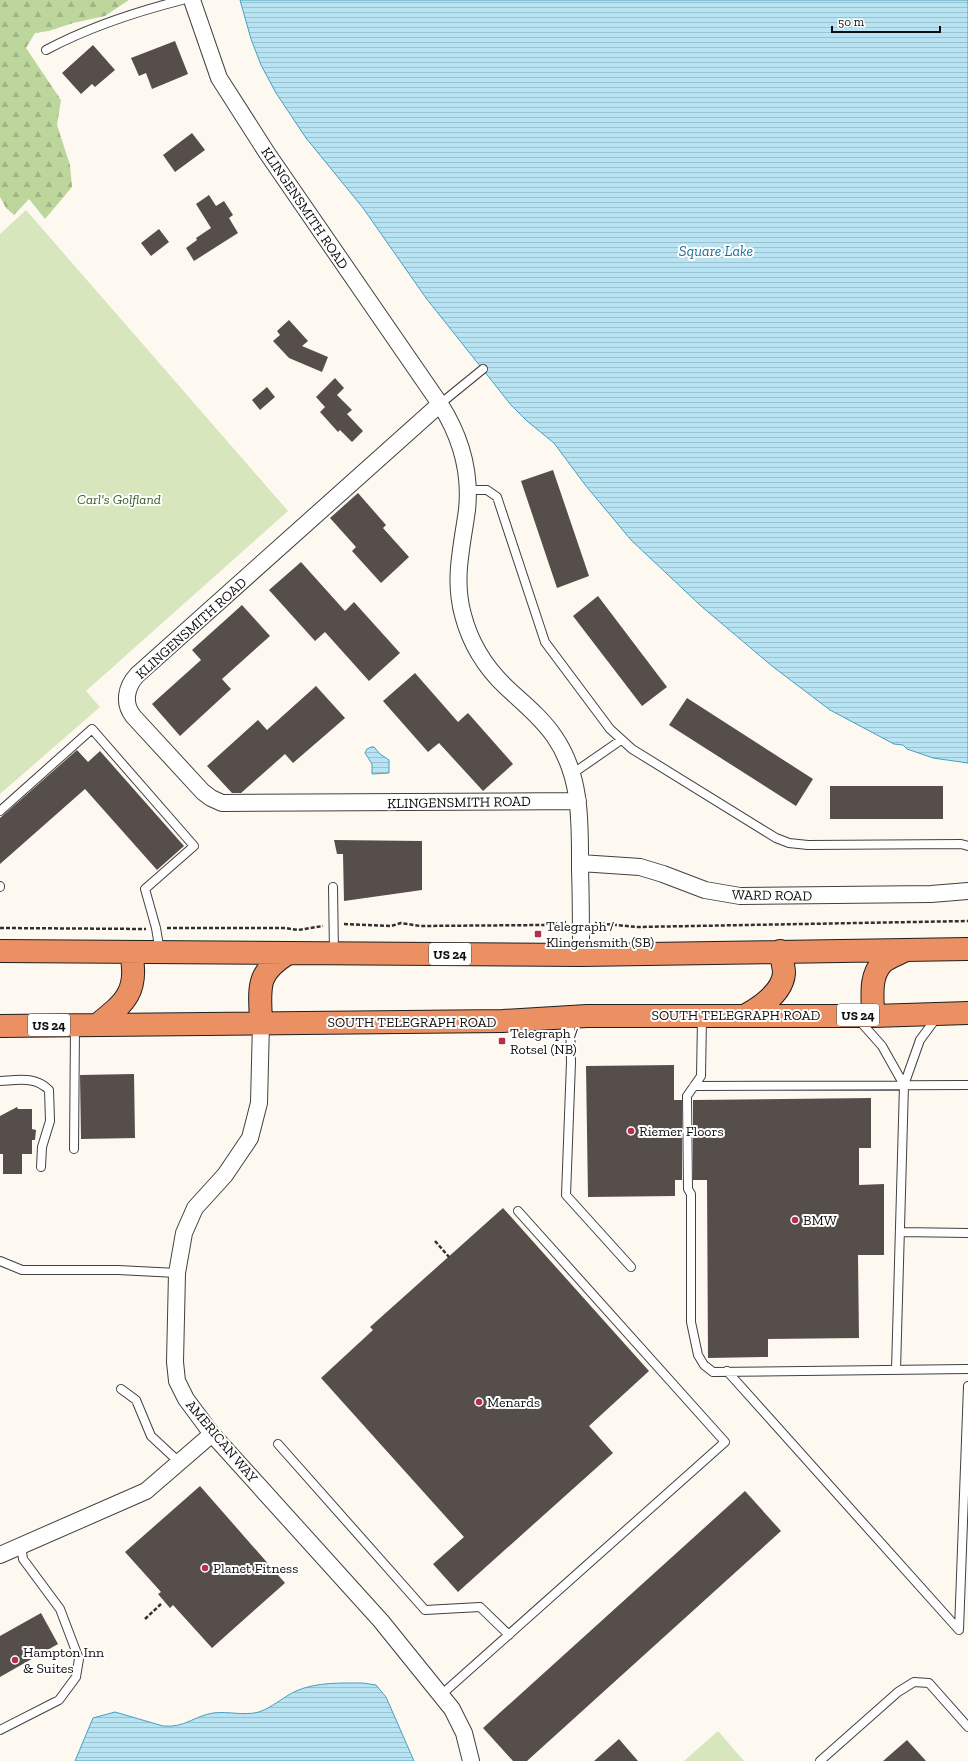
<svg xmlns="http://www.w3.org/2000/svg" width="968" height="1761" font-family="'Zilla Slab',serif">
<defs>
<pattern id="forest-firs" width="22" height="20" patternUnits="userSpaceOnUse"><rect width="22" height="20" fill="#bdd69c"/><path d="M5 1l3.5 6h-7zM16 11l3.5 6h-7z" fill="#a1b685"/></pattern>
<pattern id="water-rules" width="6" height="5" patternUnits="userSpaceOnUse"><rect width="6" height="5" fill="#b8e3f2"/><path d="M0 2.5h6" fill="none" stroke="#9dc2ce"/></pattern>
</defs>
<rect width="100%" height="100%" fill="#fef9f0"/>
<!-- forest -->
<path fill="url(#forest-firs)" d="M0,0h129l-24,16 -32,7 -24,8 -14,2 -9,15 35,52 -4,25 13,40 2,22 -27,32 -16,-20 -15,16 -8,-7 -6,-11z"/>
<!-- park -->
<path fill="#d7e6bc" d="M26,210l262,301 -202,180 14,16 -100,87v-560z
M718,1731l26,30h-60z"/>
<!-- water -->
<path fill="url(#water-rules)" stroke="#44a0c4" d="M240,0h728v763l-35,-5 -26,-9 -4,-4 -9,-1 -64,-34 -58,-44 -71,-60 -70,-66 -45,-54 -32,-43 -27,-22 -16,-16 -85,-107 -63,-90 -57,-70 -30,-45 -15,-28 -10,-26z
M371,747h3l6,7 9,6v13l-17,1v-10l-7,-11 2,-4z
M363,1683l13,2 10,12 28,64h-339l18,-43 22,-6 48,14c22,2 31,-10 50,-13 15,-2 31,3 46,-1 14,-5 24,-15 37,-21 21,-9 44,-8 67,-8z"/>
<!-- building -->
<path fill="#564e4b" d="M175,41l13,33 -36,15 -6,-16 -7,3 -8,-18z
M93,45l22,25 -20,17 -3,-3 -11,10 -19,-21z
M192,133l13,17 -30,22 -12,-17z
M209,195l7,11 8,-5 9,14 -4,3 9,15 -44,28 -8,-13 11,-8 -1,-2 15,-10 -15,-24z
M159,229l10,13 -18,14 -10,-13z
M289,320l19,21 -6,5 26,11 -6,15 -33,-14 -16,-17 7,-6 -3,-4z
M335,378l9,10 -7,7 15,15 -5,4 16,17 -11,11 -12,-12 -2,2 -18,-20 5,-5 -9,-10z
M267,387l8,10 -15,13 -8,-10z
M553,470l36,106 -32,12 -36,-107z
M358,493l28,32 -3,3 26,29 -28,26 -29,-32 4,-4 -26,-29z
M301,562l44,49 9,-9 46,51 -31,28 -44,-49 -10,9 -46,-51z
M598,596l69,91 -25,19 -69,-90z
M242,605l28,31 -48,43 9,10 -51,47 -28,-32 49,-44 -9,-10z
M415,673l43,49 10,-9 45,51 -30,27 -44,-48 -11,9 -45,-51z
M316,686l29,32 -52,45 -8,-9 -44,39h-9l-25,-27 51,-46 9,10z
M687,698l126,81 -17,27 -127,-81z
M77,750l11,12 12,-11 84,95 -27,24 -72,-81 -85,75v-46z
M830,786h113v33h-113z
M334,840l88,1v49l-78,11 -1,-47h-6z
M674,1065v35h8v80h-7v16l-87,1 -2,-131z
M134,1074l1,64 -54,1 -1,-64z
M871,1098v50h-12v37l25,-1v71h-26l1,83 -91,1v18l-60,1 -1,-178h-14v-80z
M17,1107l1,2h14v20l4,1 -1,10h-3v14h-10v20h-19v-20h-3v-38z
M503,1208l146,163 -60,55 24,27 -155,139 -25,-28 31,-27 -143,-159 52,-48 -3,-3z
M200,1486l85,97 -73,65 -39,-43 -3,3 -12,-14 3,-2 -36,-40z
M745,1491l36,40 -254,230h-14l-30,-33z
M41,1613l17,31 -58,33v-41z
M619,1739l19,22h-44z
M907,1740l19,21h-43z"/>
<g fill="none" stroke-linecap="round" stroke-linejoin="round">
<defs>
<path id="lane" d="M46,50c43,-23 89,-38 136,-50
M440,404l43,-35
M468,490h19l10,7 48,145 65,87 22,20 144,89 13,5 19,2 153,-1 7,2
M572,774l49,-34
M0,811l92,-82 102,117 -49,43 11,39 4,24
M0,886v1
M333,887l1,66
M702,1018l-1,58 -14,20 1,93 3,5v128l7,33 6,10 9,7 255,-3
M570,1019l1,43 -5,133 65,72
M858,1019l24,27 22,39
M0,1081c18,-1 35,-5 49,9l1,31 -8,26 -1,20
M694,1086l274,-1
M74,1149l1,-123
M900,1232l68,1
M0,1261l22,9h96l59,3
M896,1370l8,-285 16,-45 17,-23
M727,1371l232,259 9,-244
M121,1389l15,11 15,36 28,26
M278,1444l147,166 55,-3 29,28
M441,1695l284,-253 -207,-231
M0,1730l59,-30 17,-23 3,-18 -19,-50 -37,-50 -2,-14
M820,1761l78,-69 16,-10 15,1 39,44"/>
<path id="street" d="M192,0l27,78 48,75 173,251c21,33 31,68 27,106 -5,37 -14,69 -4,105 7,27 22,52 43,72 17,16 35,30 48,49 28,40 26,87 26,134 1,28 1,56 1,85
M440,404l-303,271c-11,12 -14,28 -4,41l70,76 8,6 11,5 356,-2
M580,863l60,4 23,7 42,16 35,6 191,-2 37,-3
M261,1023l-2,80 -9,35 -25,37 -30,33 -11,25 -7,40 -2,89 2,19 9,18 26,35 169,187 71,88 12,24 7,28
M0,1555l146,-64 66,-57"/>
<path id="highway" d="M0,951l581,4 387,-6
M748,1014c14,-8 35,-23 36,-41 0,-7 -3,-16 -4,-22
M873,1016c0,-18 -4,-39 9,-53 5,-5 16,-9 22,-12
M261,1023c-1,-35 -6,-49 26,-69
M97,1025c29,-23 42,-34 34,-73
M0,1026l503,-5 84,-5h286l95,-3"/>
</defs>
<!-- lane casing -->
<use href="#lane" stroke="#414141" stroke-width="10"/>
<!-- street casing -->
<use href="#street" stroke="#414141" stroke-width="18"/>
<!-- highway casing -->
<use href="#highway" stroke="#1f1f1f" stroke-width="24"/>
<!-- path -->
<path stroke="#303030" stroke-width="2.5" stroke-dasharray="4 2" stroke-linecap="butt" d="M595,923l42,4 331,-6
M344,924l47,2 10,-3 19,3 124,-1 22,-3
M0,928l146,1
M167,928h118l13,2 25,-4
M435,1241l14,16
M145,1619l16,-15"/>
<!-- lane -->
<use href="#lane" stroke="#fff" stroke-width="8"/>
<!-- street -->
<use href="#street" stroke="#fff" stroke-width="16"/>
<!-- highway -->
<use href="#highway" stroke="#ea9062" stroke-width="22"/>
</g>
<!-- markers -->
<g fill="#b43046" stroke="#fff" stroke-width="1.5">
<rect x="534" y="930" width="8" height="8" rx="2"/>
<rect x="498" y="1037" width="8" height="8" rx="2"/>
<circle cx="631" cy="1131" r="4"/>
<circle cx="795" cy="1220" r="4"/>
<circle cx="479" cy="1402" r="4"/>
<circle cx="205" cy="1568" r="4"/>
<circle cx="15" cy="1660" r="4"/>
</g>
<g text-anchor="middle" stroke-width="4" stroke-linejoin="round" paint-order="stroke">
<!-- shield labels -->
<g fill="#fff" stroke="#565656" stroke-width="1">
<rect x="429" y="943" width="42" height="22" rx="3"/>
<rect x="837" y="1004" width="42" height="22" rx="3"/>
<rect x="28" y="1014" width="42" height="22" rx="3"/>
</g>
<g font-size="13" font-weight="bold" fill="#0e0e0e">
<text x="450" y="959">US 24</text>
<text x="858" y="1020">US 24</text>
<text x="49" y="1030">US 24</text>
</g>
<!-- street labels -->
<g font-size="14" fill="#0e0e0e" stroke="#fff">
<text transform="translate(305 208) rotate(56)" y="5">KLINGENSMITH ROAD</text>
<text transform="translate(191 628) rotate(-42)" y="5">KLINGENSMITH ROAD</text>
<text transform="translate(459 802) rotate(-1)" y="5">KLINGENSMITH ROAD</text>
<text transform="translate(772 895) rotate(1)" y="5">WARD ROAD</text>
<text x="736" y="1020">SOUTH TELEGRAPH ROAD</text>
<text x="412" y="1027">SOUTH TELEGRAPH ROAD</text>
<text transform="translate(222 1441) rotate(50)" y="5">AMERICAN WAY</text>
</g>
<!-- park labels -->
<g font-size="14" font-style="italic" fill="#376123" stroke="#fff">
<text x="119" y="504">Carl's Golfland</text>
</g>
<!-- poi labels -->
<g font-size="14" fill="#0e0e0e" stroke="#fff" text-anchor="start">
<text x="546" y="931">Telegraph /<tspan x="546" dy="16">Klingensmith (SB)</tspan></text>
<text x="510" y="1038">Telegraph /<tspan x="510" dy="16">Rotsel (NB)</tspan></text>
<text x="639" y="1136">Riemer Floors</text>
<text x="803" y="1225">BMW</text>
<text x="487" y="1407">Menards</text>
<text x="213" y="1573">Planet Fitness</text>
<text x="23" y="1657">Hampton Inn<tspan x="23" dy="16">&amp; Suites</tspan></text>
</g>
<!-- water labels -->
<g font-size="15" font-style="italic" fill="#207297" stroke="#fff">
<text x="716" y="256">Square Lake</text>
</g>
</g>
<!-- scale -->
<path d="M832 26v6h108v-6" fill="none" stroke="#0e0e0e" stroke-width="2"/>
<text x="838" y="26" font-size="12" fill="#0e0e0e" stroke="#ffffff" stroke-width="3" paint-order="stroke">50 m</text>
</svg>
